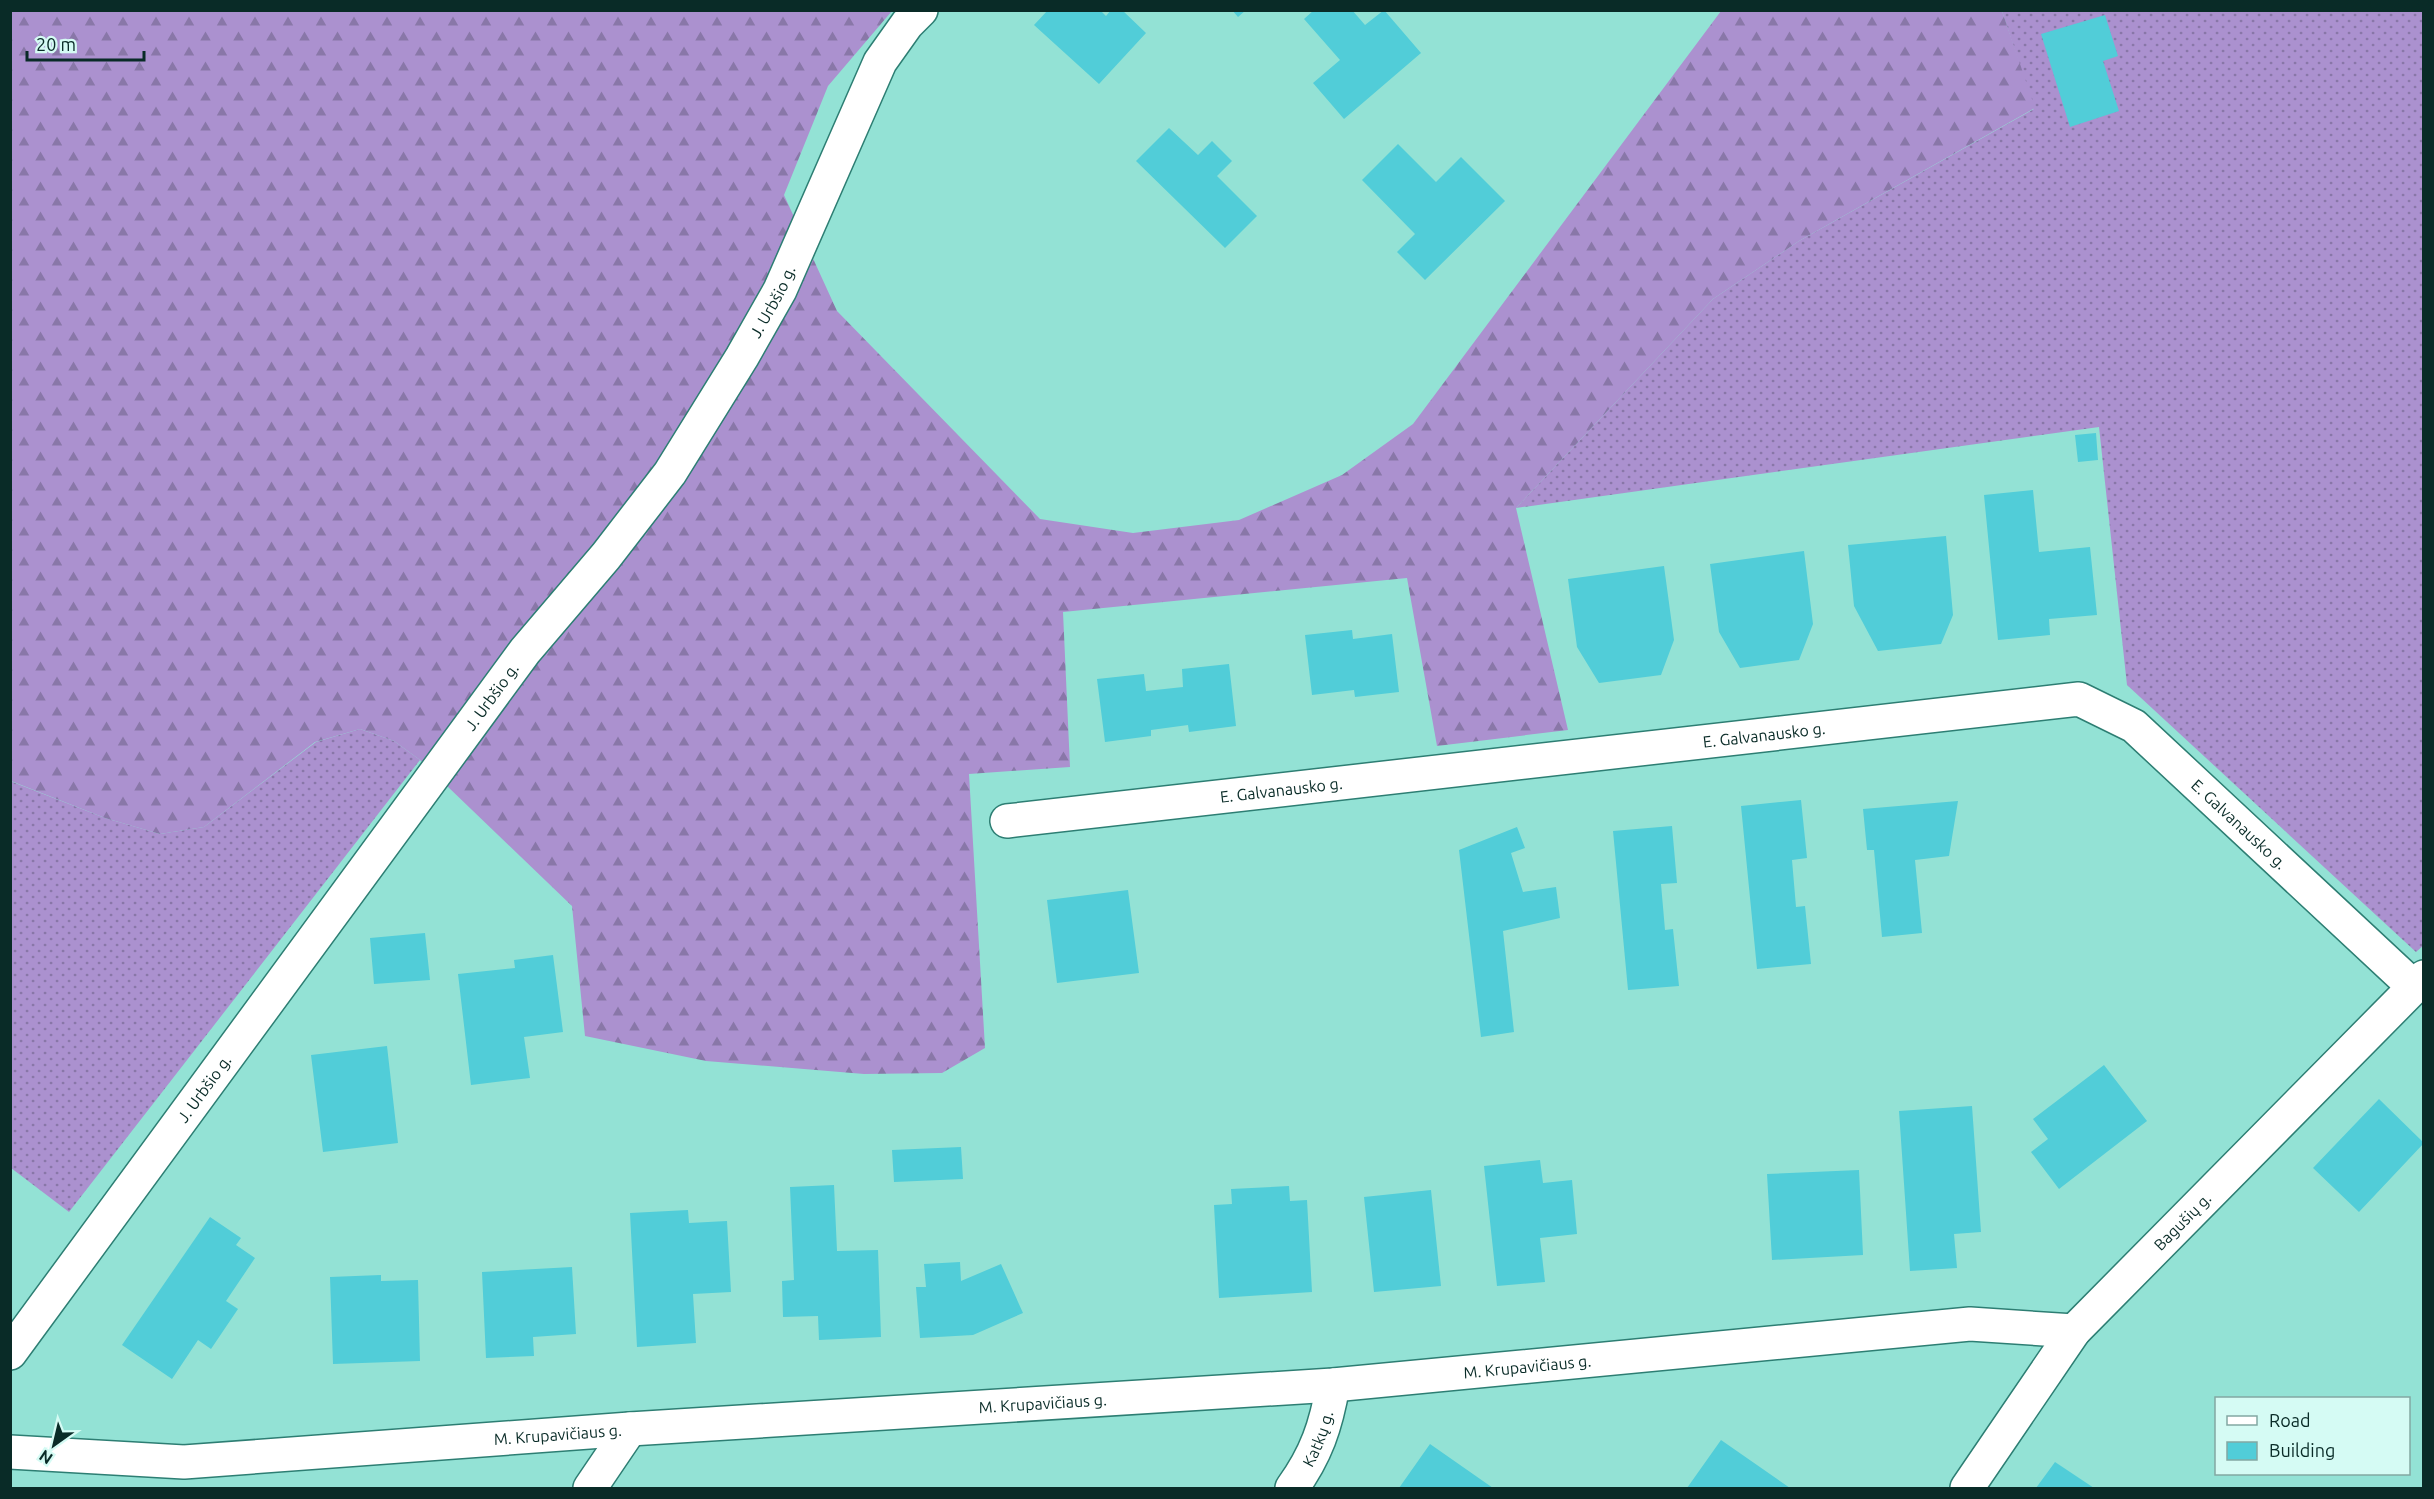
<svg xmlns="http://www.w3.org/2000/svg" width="2434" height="1499" font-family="Ubuntu,sans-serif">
<defs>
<pattern id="grass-dots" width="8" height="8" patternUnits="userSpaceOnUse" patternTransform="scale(1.5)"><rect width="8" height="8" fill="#ab91cf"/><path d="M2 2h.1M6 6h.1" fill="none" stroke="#8977a8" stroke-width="1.8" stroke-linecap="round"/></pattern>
<pattern id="forest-firs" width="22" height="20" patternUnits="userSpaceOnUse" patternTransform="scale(1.5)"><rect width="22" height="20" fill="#ab91cf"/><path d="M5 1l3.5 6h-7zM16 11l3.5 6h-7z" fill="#8977a8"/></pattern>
</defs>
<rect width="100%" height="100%" fill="#93e2d5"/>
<!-- grass -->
<path fill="url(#grass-dots)" d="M2002,11h421l1,934 -8,7 -289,-267 -28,-258 -583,81 197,-209 86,-58 235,-132z
M360,729l34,12 26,19 -351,452 -58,-44 -1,-387 95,37 55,16 44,-7 112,-85z"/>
<!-- forest -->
<path fill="url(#forest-firs)" d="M10,11h882l-64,75 -44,109 53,116 203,208 93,14 106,-13 103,-45 71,-51 308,-413h281l33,97 -236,133 -86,58 -197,209 52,222 -131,16 -30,-168 -344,34 7,155 -101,7 16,274 -43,25 -78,1 -158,-13 -121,-25 -13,-130 -152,-146 -26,-19 -34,-12 -45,13 -111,85 -44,7 -55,-16 -94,-37z"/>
<!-- building -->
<path fill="#51cdd8" d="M1048,10h52l6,6 5,-6h11l24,23 -47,51 -65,-59z
M1232,10h14l-8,7z
M1314,10h38l13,15 19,-15 37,43 -77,66 -31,-36 27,-23 -36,-41z
M2105,15l13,41 -15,5 16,50 -49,16 -29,-93z
M1169,128l29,27 14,-14 20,20 -15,15 40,40 -32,32 -89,-87z
M1398,144l38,38 25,-25 44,44 -80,79 -28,-28 18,-18 -53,-54z
M2096,433l2,27 -20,2 -3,-27z
M2033,490l6,62 51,-5 7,68 -48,4 1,16 -52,5 -14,-145z
M1946,536l7,79 -12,29 -63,7 -24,-45 -6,-61z
M1804,551l9,73 -14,36 -59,8 -21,-36 -9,-68z
M1664,566l10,74 -13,35 -62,8 -22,-36 -9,-68z
M1352,630l1,9 39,-5 7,58 -44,5 -1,-7 -42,5 -7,-60z
M1229,664l7,62 -47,6 -1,-7 -37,5v6l-46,6 -8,-63 47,-5 2,17 37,-4 -1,-18z
M1801,800l6,58 -15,2 4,47 9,-1 6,58 -54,5 -16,-163z
M1958,801l-9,55 -34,4 7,73 -40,4 -8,-87h-7l-4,-41z
M1672,826l5,57 -16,1 4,46 8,-1 6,57 -51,4 -15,-159z
M1517,827l8,21 -14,5 12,39 33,-5 4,31 -57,13 11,101 -33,5 -22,-187z
M1128,890l11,83 -82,10 -10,-83z
M425,933l5,47 -56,4 -4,-46z
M553,955l10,77 -39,5 6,41 -59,7 -13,-111 57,-6 -1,-8z
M387,1046l11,97 -75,9 -12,-97z
M2104,1065l43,56 -88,68 -28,-37 17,-13 -15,-20z
M2379,1099l45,44 -65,69 -46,-44z
M1972,1106l9,126 -27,2 3,34 -47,3 -11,-160z
M961,1147l2,32 -69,3 -2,-32z
M1540,1160l3,23 29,-3 5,54 -37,4 5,44 -48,4 -13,-120z
M1859,1170l4,85 -91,5 -5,-86z
M834,1185l3,66 41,-1 3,87 -62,3 -1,-24 -35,1 -1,-36 12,-1 -4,-93z
M1289,1186l1,15 17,-1 5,92 -93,6 -5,-93 18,-1 -1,-15z
M1431,1190l10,96 -67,6 -10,-95z
M688,1210l1,13 38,-2 4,71 -38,2 3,49 -59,4 -7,-134z
M210,1217l31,21 -5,7 19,13 -29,43 12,8 -27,40 -13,-9 -26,39 -50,-34z
M960,1262l1,19 40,-17 22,49 -50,22 -53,3 -4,-51h10l-2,-23z
M572,1267l4,67 -43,3 1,19 -48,2 -4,-86z
M381,1275v6l37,-1 2,81 -87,3 -3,-87z
M1721,1440l69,48h-103z
M1430,1444l63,44h-94z
M2055,1462l39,26h-58z"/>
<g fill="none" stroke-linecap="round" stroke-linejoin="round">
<defs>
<g id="minor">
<path id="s1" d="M1007,821l1072,-122 55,27 280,261"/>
<path id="s2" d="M10,1353l515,-702 81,-95 64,-83 72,-116 38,-67 100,-228 27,-38 14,-14"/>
<path id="s3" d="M10,1452l174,10 446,-33 703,-44 637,-61 104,7"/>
<path d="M590,1488l40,-59"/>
<path id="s4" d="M1292,1488c24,-33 34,-62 41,-103"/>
<path id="s5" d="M1967,1488l107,-157 350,-354"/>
</g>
</defs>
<!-- minor casing -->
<use href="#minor" stroke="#2d7e73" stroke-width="36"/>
<!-- minor -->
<use href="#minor" stroke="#fff" stroke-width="33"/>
</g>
<g text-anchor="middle" stroke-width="5" stroke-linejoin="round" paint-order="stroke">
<!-- street labels -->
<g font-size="16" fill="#092b27" stroke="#d5fbf4">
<text dy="6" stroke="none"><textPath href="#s2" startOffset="1300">J. Urbšio g.</textPath></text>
<text dy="6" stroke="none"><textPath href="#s2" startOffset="814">J. Urbšio g.</textPath></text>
<text dy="6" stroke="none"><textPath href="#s1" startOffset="762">E. Galvanausko g.</textPath></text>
<text dy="6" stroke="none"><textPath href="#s1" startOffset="276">E. Galvanausko g.</textPath></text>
<text dy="6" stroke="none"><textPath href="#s1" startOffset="1284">E. Galvanausko g.</textPath></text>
<text dy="6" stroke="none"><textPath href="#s2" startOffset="328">J. Urbšio g.</textPath></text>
<text dy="6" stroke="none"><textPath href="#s5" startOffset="344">Bagušių g.</textPath></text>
<text dy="6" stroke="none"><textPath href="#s3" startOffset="1521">M. Krupavičiaus g.</textPath></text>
<text dy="6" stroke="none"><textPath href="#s3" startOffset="1035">M. Krupavičiaus g.</textPath></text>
<text dy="6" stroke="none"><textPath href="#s3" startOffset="549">M. Krupavičiaus g.</textPath></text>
<text dy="6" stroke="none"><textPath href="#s4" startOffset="56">Katkų g.</textPath></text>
</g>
</g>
<!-- border -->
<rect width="2434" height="1499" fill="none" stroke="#092b27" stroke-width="24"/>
<!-- legend -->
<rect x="2215" y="1397" width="195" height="78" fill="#d5fbf4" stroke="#83a8a2" stroke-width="1.5"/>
<rect x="2227" y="1416" width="30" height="9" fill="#ffffff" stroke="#83a8a2" stroke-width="1.5"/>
<text x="2269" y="1427" font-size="18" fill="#092b27">Road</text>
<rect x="2227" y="1442" width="30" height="18" fill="#51cdd8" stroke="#83a8a2" stroke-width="1.5"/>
<text x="2269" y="1457" font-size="18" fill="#092b27">Building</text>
<!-- north arrow -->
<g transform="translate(54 1445) rotate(214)" stroke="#d5fbf4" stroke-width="4.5" paint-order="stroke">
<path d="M0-4.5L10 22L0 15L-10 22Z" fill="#092b27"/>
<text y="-9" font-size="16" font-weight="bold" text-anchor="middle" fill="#092b27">N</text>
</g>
<!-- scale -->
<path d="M27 51v9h117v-9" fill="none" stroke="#092b27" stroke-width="3"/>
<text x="36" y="51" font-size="18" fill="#092b27" stroke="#d5fbf4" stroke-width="4.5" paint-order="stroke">20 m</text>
</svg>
